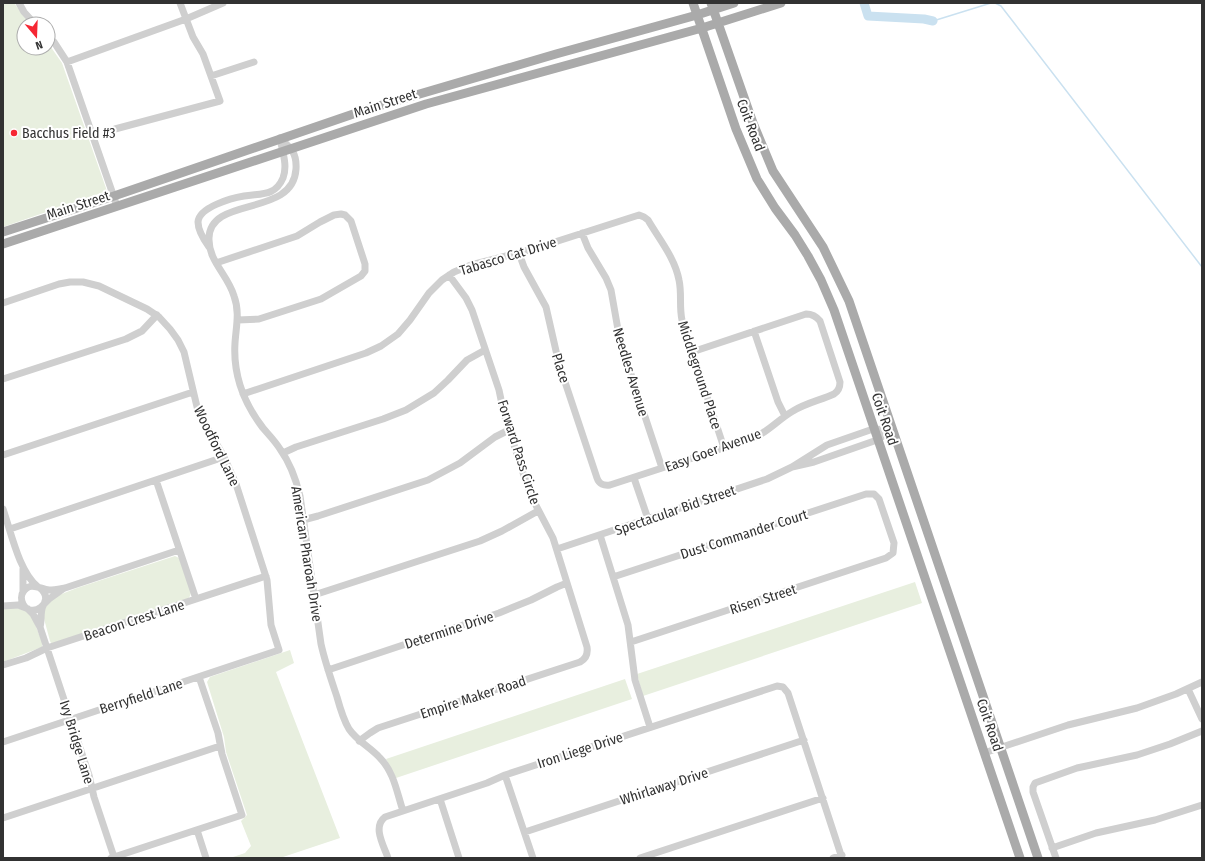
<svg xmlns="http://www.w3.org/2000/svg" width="1205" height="861" font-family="'Fira Sans Condensed',sans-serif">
<rect width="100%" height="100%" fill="#fff"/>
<!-- green -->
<path fill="#e8efdf" d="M3,3h11l16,21h-6v24h24v-5l14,20 45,128 -104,36z
M175,556l4,2 12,34 -1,4 -2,3 -134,44h-3l-1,-2 -7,-26 2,-8 9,-10 23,-9z
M915,582l7,21 -279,93 -6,-22z
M13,608l11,1 7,5 11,28v5l-39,15v-53z
M290,650l4,13 -18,9 64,166 -60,20h-50l15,-5 6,-7 -10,-25 6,-6 -21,-63 -2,-15 -17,-55 3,-5z
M625,679l7,20 -236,79 -10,-19z"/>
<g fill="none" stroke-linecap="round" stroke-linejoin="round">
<!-- stream -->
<path stroke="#cae1f0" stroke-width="1.5" d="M995,3l6,3 201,261
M933,21l58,-18"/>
<!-- river -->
<path stroke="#cae1f0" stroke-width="9" d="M864,3l4,13 56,3 9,2"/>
<!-- minor -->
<path stroke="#cfcfcf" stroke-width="7" d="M19,3l5,9 11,12
M48,37l6,5 13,20 50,144
M67,62l119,-43 37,-16
M211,76l43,-14
M115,129l105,-28 -17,-47 -10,-17 -13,-34
M280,138c11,10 17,15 16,31 -3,49 -86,26 -87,69 -1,23 19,37 25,58 6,16 2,31 1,47 -1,15 1,29 5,42 5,16 13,30 23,43 6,7 12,13 17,21 10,14 16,30 20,47l21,148c4,18 10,35 16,53 3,11 6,22 12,32 8,12 21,18 31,29 14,14 17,35 23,53
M582,233l6,15 18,30 5,12 9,51 42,127
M209,247c-5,-7 -11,-16 -11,-25 1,-15 34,-24 46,-26 16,-3 31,1 39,-18 5,-13 -1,-27 -3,-40
M519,253l5,14 22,40 13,57 38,114c2,6 7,8 13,7l144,-47c15,-7 25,-19 39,-27 13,-8 28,-11 41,-17 5,-3 6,-7 6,-12l-20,-61c-4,-5 -8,-7 -14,-7l-114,38
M216,263l81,-27 23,-14 14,-7 7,-1 4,1 6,6 14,43v7l-4,5 -40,23 -62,20 -21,1
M3,303l56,-19 11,-2h13l16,4 48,23 12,8 11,12 8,11 6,12 14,59 26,46 12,27 31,96 4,45 8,25 -276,92
M754,331l24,71 7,14
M3,379l123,-40 16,-8 15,-16
M243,394l123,-41 15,-7 17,-12 12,-14 19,-27 13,-13 12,-8 17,-7 62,-16 106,-34 5,2 4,3c11,19 27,38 31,60 3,13 0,27 3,40l42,128
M873,429l19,1 -15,10 -63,22 -22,5 35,-22z
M283,453l13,-6 87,-28 23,-9 28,-17 14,-13 19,-20 18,-10
M3,455l190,-63
M634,478l14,41
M156,480l40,119
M3,509c8,23 16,63 35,78
M303,520l15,-4 110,-36 32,-17 35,-26 14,-7
M10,529l214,-72
M600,535l28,90 7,55 15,47
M557,549l210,-70 25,-12
M613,577l253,-83h8l5,5 15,44 -1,10 -7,5 -255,84
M40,588c17,14 -9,32 -17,16 -2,-4 -2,-9 0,-12 7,-11 17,-3 26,-2 5,0 10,-1 16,-2l114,-38
M23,592v-23
M314,595l166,-54 22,-10 36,-20
M44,604l5,-5 14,-10
M3,606l15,-1 8,3
M28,609l5,5 7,13 49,148 5,22 20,60
M40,627c2,-7 0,-15 3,-21
M3,665l23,-7 21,-10 219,-72
M328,670l171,-57 32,-13 26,-13 10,-4
M1188,689l14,30
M359,741l11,-8 8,-5 202,-66c6,-3 8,-8 7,-15l-34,-109 -23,-44 -26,-80 -5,-24 -27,-80 -6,-12 -17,-23
M984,753l84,-28 69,-17 39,-14 26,-12
M505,775l28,83
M440,799l19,59
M3,818l217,-72
M197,830l9,28
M525,832l279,-92
M1052,848l44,-15 59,-13 47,-15
M111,858l131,-43 -20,-61 -4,-21 -19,-56
M388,858c-4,-12 -16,-31 -3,-41l102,-34 18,-8 272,-89 6,1 5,6 54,165
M640,858l183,-60
M833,858l9,-3
M1056,858l-23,-66v-5l2,-4 42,-15 60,-13 33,-11 32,-13"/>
<!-- major -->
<path stroke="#aaa" stroke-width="9" d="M693,3l43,126 21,50 18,29 20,27 13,21 13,24 13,30 186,548
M711,3l42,120 20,48 50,76 26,54 189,557
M3,232l111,-36 251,-86 191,-56 141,-39 37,-12
M3,244l423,-140 276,-76 79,-25"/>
</g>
<!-- markers -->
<circle fill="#f62733" stroke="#fff" stroke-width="1.5" cx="14" cy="133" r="4"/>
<g text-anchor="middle" stroke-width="4" stroke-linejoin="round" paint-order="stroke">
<!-- street labels -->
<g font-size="14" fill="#323232" stroke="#fff">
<text transform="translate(385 103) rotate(-18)" y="5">Main Street</text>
<text transform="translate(751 125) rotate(69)" y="5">Coit Road</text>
<text transform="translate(78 205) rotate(-18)" y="5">Main Street</text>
<text transform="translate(508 256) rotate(-17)" y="5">Tabasco Cat Drive</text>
<text transform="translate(561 368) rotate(73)" y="5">Place</text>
<text transform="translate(631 372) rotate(73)" y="5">Needles Avenue</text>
<text transform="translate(700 375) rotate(72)" y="5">Middleground Place</text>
<text transform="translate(885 419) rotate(71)" y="5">Coit Road</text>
<text transform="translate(217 446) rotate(64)" y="5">Woodford Lane</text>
<text transform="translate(713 450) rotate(-20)" y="5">Easy Goer Avenue</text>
<text transform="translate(519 452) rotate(72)" y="5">Forward Pass Circle</text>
<text transform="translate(675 510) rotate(-19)" y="5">Spectacular Bid Street</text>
<text transform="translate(744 534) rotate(-18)" y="5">Dust Commander Court</text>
<text transform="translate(307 554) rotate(81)" y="5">American Pharoah Drive</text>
<text transform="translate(763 599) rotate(-18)" y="5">Risen Street</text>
<text transform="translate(134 620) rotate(-18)" y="5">Beacon Crest Lane</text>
<text transform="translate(449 630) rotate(-18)" y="5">Determine Drive</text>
<text transform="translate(141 696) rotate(-18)" y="5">Berryfield Lane</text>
<text transform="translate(473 697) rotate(-18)" y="5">Empire Maker Road</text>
<text transform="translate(990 725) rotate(71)" y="5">Coit Road</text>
<text transform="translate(77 742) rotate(73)" y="5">Ivy Bridge Lane</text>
<text transform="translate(580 750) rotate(-18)" y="5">Iron Liege Drive</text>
<text transform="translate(664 786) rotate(-18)" y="5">Whirlaway Drive</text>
</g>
<!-- poi labels -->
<g font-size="14" fill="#323232" stroke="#fff" text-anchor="start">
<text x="22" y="138">Bacchus Field #3</text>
</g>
</g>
<!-- border -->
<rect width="1205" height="861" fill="none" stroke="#323232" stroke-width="8"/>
<!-- north arrow -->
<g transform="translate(36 36) rotate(161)"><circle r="19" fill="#ffffff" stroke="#adadad"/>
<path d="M0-3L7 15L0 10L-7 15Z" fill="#f62733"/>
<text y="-6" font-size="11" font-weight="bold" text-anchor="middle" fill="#323232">N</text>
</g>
</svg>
